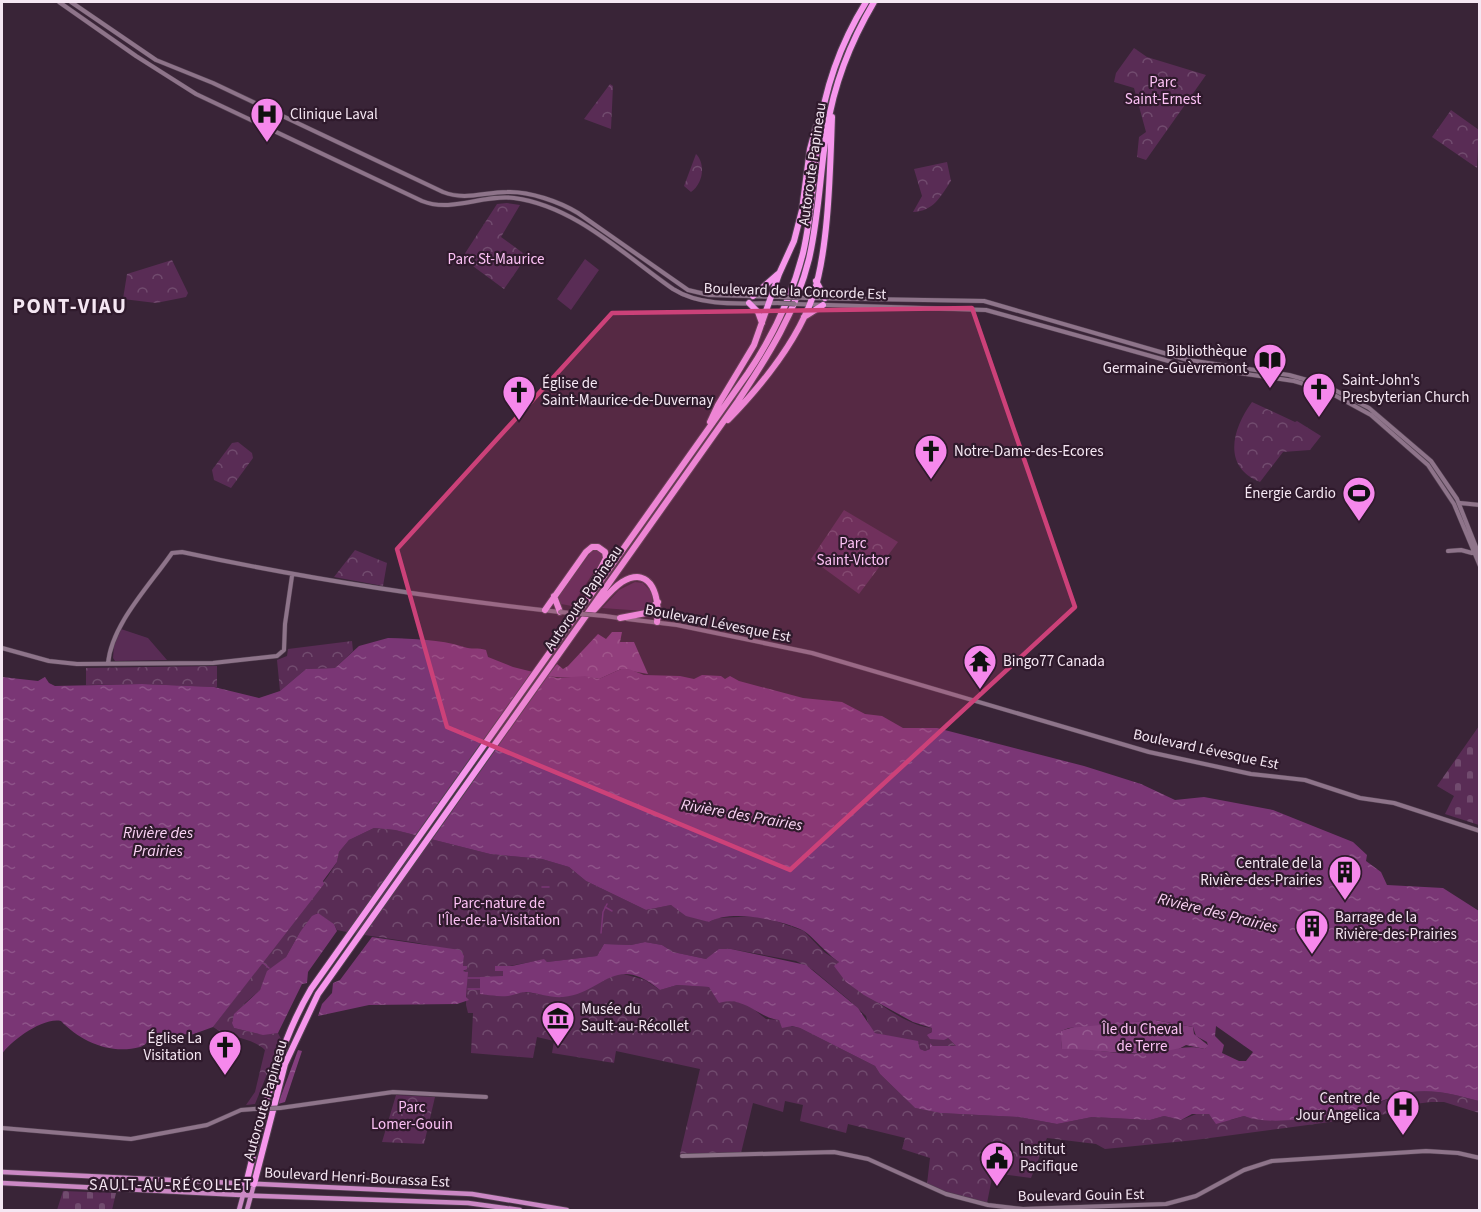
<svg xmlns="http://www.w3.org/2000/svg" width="1481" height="1212" font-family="'Source Sans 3',sans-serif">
<defs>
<pattern id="forest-crowns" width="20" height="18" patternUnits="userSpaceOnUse" patternTransform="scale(1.5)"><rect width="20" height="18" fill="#833e7d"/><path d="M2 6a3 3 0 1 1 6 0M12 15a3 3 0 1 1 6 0" fill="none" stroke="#955a90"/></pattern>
<pattern id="cemetery-stones" width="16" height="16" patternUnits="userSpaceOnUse" patternTransform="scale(1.5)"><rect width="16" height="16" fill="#592c55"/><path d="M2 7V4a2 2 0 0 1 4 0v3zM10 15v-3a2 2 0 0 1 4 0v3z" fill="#714b6e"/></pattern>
<pattern id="park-crowns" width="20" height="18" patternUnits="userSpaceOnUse" patternTransform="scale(1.5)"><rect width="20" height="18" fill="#592c55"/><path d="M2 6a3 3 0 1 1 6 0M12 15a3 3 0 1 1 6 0" fill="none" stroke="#714b6e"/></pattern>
<pattern id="water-ripples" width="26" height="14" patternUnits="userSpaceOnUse" patternTransform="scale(1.5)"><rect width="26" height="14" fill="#7a3675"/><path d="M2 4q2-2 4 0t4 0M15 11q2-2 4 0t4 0" fill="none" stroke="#8e5389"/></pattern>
</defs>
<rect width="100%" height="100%" fill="#392437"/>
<!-- green -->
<path fill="#592c55" d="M585,259l14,11 -28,40 -14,-11z
M596,550l6,4v5l-30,47 -11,-2 -3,-7 33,-45z
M635,582l8,1 9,10v9l-8,9 -42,-3 17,-18z
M121,629l27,9 19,22 -52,1 -2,-3 1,-15z"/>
<!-- forest -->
<path fill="url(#forest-crowns)" d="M612,632h10l-2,10h14l14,32 -27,-5 -22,10c-17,-4 -34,0 -52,-3l10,-12 6,5 5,-3 30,-32 8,5z
M1155,1020l38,7 1,7 15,12 -4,3 -19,-4 -11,6 -33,3 -80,-5 -2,-18 18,-5z
M298,1050l4,1 -17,51 -7,2z"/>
<!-- cemetery -->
<path fill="url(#cemetery-stones)" d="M1479,726v99l-34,-11 9,-18 -17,-10z
M63,1191l53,2 -4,17h-55z"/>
<!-- park -->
<path fill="url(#park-crowns)" d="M1134,48l13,9 59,18 -60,85 -9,-3 2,-20 7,-5 -12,-44 -20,-6 2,-9z
M610,84l3,2 -2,43 -27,-10z
M1451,110l28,20 -2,38 -45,-31z
M696,154c10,10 7,30 -5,38l-7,-6z
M947,162l4,19c-11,16 -17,30 -38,31l9,-16 -8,-27z
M507,203l13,2 -19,32 26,19 -23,33 -42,-31 35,-54z
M172,260l16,33 -2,4 -30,6 -33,-4 4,-25z
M1252,402l43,20 2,-1 24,15 -11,14 -27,2 -23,30c-38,-15 -28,-53 -8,-80z
M238,442l14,11 1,5 -22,30 -17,-8 -2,-10 20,-27z
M844,510l54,32 -39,52 -48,-35z
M355,550l32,13 -4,23 -49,-9z
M352,641l1,10 -18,17 -29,1 -26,22 -3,-31 10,-4 1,-7z
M217,666v21h-2l-73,-3 -56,1v-17z
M374,828l21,2 95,24 52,5 27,8 17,14 60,29 25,-5 38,17 8,-4 44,-2 43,15 20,21 15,10 -4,4c21,21 67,60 97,62l1,4 -4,1 19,5 8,8h-23l-3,-3v6l-5,2 -5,-2 -1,-6 -44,-10 -6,-7 -3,-10 -17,-16 -36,-30 -17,-9 -65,-12 -25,10 -33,-7 -11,-7 -17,-3 -14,3 -27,-1 -7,12 -50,6 -6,-2 -37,7 -1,10 -23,16 15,3 29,-4 38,5 58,-24 25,7 15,10 17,-5 32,2 18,13 20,4 19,15 13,1 2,4 19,4 75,38 5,8 35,34 25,5 79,4 38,7 35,-7 58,3 14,-4 17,4 18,-7 10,1 6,6h16l13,-4c24,10 88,-1 115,-7 17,-4 35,-14 52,-17 25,-3 45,3 68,9v12l-35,-11h-13l-25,3 -13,8 -70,10 -128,17 -90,9 -9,-5 -49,-6 -16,40 -38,-5 -6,30 -43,-10 -17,-9 3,-26 -28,-9 3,-11 -57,-14 -2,9 -46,-12 3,-16 -18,-4 -2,11 -30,-9 -12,50 -61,1 20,-85 -84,-18 -2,12 -62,-10 2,-12 -17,-4 -4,21 -62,-5 2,-40h-5l-2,-8 1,-33 -4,-3h4v-3h-4l1,-10c-37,-16 -88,-17 -127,-26l-3,-6 -17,-11 -17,19 -14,25 -18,15 -8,18 -15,13 -13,18 2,7 25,6 19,-1 3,6 -26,65 -9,1 9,-13 10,-42c-13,-13 -37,-12 -52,-23l115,-151 9,-14 2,-10 10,-12z
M396,1095l39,2 -11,47 -42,-2z"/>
<!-- water -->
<path fill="url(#water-ripples)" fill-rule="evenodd" d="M388,638c27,1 50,1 76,9 7,3 14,0 22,3l2,7 25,10 44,11 28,-2 14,3 22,-10h8l15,6 36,1 14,3 8,-4 19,1 4,3 5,-3 9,5 64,17 39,4 23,12 17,2 21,12h34l147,38 57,18 34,16 29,-3 69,13 80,32 14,13 -1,6 15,11 6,13 56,3 36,23v190c-23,-6 -43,-12 -68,-9 -17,3 -35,12 -52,17 -29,7 -89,18 -115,7l-28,8 -7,-10h-17l-11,6 -17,-4 -14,4 -58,-3 -35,7 -38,-7 -79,-4 -25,-5 -35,-34 -5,-8 -75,-38 -8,-2 -10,2 -3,-8c-21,-2 -35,-25 -60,-17l-10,-16 -32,-2 -17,5c-46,-38 -56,3 -97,7 -12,1 -25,-4 -37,-5 -6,0 -12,3 -18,4 -10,1 -18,-1 -28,-2v-17l23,-1v-5h-8v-5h17l32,-7 3,3 50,-6 7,-12 27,1 14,-3 17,3 11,7 33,7 13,-10h12l75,16 52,43 17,25 43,8 2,8 5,2 5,-2v-6l3,3h23l-8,-8 -4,2 -14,-1 -3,-4 5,-3v-4l-19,-6 -49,-27 -18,-13 -12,-16 5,-4c-11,-7 -28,-27 -35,-31 -22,-11 -72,-22 -95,-9l-23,-6 -15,-11 -25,5 -60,-29 -17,-14 -27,-8 -52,-5 -95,-24 -21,-2 -25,12 -10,12 -2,10 -14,19 1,3 -111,143 -22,8c-4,-2 -35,1 -40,4 -5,3 -5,6 -11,8 -30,8 -60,-6 -79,-26 -19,-4 -51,21 -59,33v-377l36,4 7,-4 4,6 6,3 87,-2 72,3 45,11 21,-7 26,-22 29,-1 24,-22zM1155,1020l38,7 3,9 11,6 1,4 -3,3c-23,-6 -39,5 -64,5 -26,0 -52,-6 -79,-5l-1,-18 8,-3zM1216,1026l37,26 -7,9h-7l-17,-8 2,-8 -9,-9z
M318,913l16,11 3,7 -29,41 -1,11 -5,1 -24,49 -15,2 -29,-7 -2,-5 2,-9 26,-24 7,-19 19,-14 14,-25 12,-16z
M372,937l88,13 4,6 -1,10h4v3l-4,2 5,1 -2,25 3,3 -12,4 -88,1 -51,11 4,-12 10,-11 1,-10 7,-3z"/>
<!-- pier -->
<path fill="#392437" d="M534,669l15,4 -121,170 -14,-5z"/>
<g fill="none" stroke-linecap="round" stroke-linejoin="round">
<!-- stream -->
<path stroke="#7a3675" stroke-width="1.5" d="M542,887h7
M605,907l7,4
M601,933l2,-21 4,-8
M263,963l6,5
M468,978h12
M468,989h12"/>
<defs>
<path id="minor" d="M59,2l77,54 60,38 226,107c30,12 61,-7 92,-3 61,8 110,57 159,91 30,19 71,14 105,14
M71,2l85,58 57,23 230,109c23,9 41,0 64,0 22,-1 53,10 71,21l110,77 21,5 71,2
M805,298l179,3 204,59 101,15 36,10 44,23 62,53 26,38 23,58
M795,304l191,6 197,55 111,16 31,9 46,25 57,50 26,39 26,62
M1460,503l20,2
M1448,551l13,-1 11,3
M605,616l14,2
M627,619l50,6 135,28 337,99 102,22 54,6 55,18 34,5 86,28
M2,648l47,13 28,3 136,-1 64,-7 7,-6 1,-26 7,-48
M108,664c3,-39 42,-79 64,-111l10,-1c125,27 251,46 378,60
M280,1108l113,-16 93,5
M2,1128l129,11 76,-14 34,-15 13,-1
M682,1156l152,-4 34,7 78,35 42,11 35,4 143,-5 30,-8 48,-26 28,-9 154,-10 32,2 22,5"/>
<path id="major" d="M2,1172l470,22 95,16
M2,1183l259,13 207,7 52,7
M239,1210l7,-26
M247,1210l7,-26"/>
<path id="highway" d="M816,281l9,17
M753,296l25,-22
M749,303l9,9 4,11
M804,317l19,-12
M728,420c33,-34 69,-78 85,-124 16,-48 17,-127 19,-179
M710,422l8,-17 36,-60 25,-71 15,-33 8,-31 8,-61 6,-22
M554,596l6,16
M545,610l41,-58 6,-5h6l7,5 1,6 -18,35
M592,612c9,-9 19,-23 30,-30 31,-18 38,18 35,40
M620,618l26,-5 12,-11
M246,1184c17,-67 29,-134 65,-195l437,-616c25,-37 44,-77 55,-120 9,-38 10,-76 15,-114 6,-49 22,-95 48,-137
M254,1184l31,-120 33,-70 420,-593c30,-45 58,-89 71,-142 10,-43 11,-87 18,-130 7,-46 24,-88 47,-127"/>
</defs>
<!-- minor casing -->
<use href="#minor" stroke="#534151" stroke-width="5"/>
<!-- major casing -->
<use href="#major" stroke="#534151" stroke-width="6"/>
<!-- highway casing -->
<use href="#highway" stroke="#534151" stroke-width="8"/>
<!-- minor -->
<use href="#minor" stroke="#8e748a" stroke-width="4"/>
<!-- major -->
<use href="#major" stroke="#cc88c5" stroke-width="4.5"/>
<!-- highway -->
<use href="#highway" stroke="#f696ec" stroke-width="6"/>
<defs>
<path id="minor-bridge" d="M780,297l25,1
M778,303l17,1
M560,612l45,4
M254,1109l26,-1"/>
</defs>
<!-- minor-bridge casing -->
<use href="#minor-bridge" stroke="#534151" stroke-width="5" stroke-linecap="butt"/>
<!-- minor-bridge -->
<use href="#minor-bridge" stroke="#8e748a" stroke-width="4"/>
</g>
<!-- marked area -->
<path fill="#cc4179" fill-opacity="0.2" stroke="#cc4179" stroke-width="4.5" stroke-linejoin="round" d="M972,308l103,299 -285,263 -343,-143 -50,-178 215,-236z"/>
<!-- icons -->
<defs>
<symbol id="hospital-pin" viewBox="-11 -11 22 30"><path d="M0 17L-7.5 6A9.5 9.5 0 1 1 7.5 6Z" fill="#f688ec" stroke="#2f1a2c"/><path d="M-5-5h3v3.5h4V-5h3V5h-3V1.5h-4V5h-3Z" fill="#111"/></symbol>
<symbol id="library-pin" viewBox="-11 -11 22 30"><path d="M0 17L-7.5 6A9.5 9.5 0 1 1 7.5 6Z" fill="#f688ec" stroke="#2f1a2c"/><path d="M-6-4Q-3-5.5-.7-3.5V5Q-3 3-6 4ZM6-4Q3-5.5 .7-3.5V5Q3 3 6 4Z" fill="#111"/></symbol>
<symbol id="church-pin" viewBox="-11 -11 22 30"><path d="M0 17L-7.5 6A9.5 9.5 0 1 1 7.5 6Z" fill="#f688ec" stroke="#2f1a2c"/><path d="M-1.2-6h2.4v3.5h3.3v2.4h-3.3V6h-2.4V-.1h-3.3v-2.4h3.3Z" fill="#111"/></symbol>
<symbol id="stadium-pin" viewBox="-11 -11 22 30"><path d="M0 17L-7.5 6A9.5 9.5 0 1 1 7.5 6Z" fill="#f688ec" stroke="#2f1a2c"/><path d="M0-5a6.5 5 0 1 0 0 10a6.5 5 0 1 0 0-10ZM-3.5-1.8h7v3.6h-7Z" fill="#111"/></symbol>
<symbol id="temple-pin" viewBox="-11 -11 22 30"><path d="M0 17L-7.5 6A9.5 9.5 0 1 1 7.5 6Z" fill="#f688ec" stroke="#2f1a2c"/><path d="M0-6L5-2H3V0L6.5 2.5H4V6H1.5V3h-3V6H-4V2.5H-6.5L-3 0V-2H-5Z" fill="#111"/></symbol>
<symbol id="building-pin" viewBox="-11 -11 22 30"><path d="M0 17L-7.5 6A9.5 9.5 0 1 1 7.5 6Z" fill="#f688ec" stroke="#2f1a2c"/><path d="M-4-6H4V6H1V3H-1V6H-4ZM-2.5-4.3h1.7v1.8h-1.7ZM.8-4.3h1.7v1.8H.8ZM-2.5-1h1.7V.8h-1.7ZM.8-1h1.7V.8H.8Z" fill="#111"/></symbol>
<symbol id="museum-pin" viewBox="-11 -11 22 30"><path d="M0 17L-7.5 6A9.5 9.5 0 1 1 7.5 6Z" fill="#f688ec" stroke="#2f1a2c"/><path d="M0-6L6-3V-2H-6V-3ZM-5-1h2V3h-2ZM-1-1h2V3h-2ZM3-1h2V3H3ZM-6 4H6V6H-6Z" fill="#111"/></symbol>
<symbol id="civic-pin" viewBox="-11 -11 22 30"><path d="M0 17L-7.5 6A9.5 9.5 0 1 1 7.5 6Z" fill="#f688ec" stroke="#2f1a2c"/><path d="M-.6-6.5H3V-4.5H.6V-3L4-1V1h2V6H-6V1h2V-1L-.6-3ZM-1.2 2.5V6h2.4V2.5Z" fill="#111"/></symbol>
</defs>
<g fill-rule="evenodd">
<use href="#hospital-pin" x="248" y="95" width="38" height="52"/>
<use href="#library-pin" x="1251" y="341" width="38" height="52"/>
<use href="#church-pin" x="1300" y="370" width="38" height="52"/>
<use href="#church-pin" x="500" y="373" width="38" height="52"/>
<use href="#church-pin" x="912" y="432" width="38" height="52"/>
<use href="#stadium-pin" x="1340" y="474" width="38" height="52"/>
<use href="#temple-pin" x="961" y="642" width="38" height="52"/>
<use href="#building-pin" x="1326" y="853" width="38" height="52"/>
<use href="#building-pin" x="1293" y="907" width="38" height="52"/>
<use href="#museum-pin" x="539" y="999" width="38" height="52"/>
<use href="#church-pin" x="206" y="1028" width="38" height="52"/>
<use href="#hospital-pin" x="1384" y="1088" width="38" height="52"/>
<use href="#civic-pin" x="978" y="1139" width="38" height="52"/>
</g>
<g text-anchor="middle" stroke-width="4.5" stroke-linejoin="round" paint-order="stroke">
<!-- park labels -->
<g font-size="15" fill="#fdc2f6" stroke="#2f1a2c">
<text x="1163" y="87">Parc<tspan x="1163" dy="17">Saint-Ernest</tspan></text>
<text x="496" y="264">Parc St-Maurice</text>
<text x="853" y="548">Parc<tspan x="853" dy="17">Saint-Victor</tspan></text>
<text x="499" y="908">Parc-nature de<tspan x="499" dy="17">l'Île-de-la-Visitation</tspan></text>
<text x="1142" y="1034">Île du Cheval<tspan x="1142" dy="17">de Terre</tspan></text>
<text x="412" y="1112">Parc<tspan x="412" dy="17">Lomer-Gouin</tspan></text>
</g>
<!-- poi labels -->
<g font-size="15" fill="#f5e7f3" stroke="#2f1a2c" text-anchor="start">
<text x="290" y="119">Clinique Laval</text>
<text x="1247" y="356" text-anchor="end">Bibliothèque<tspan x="1247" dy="17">Germaine-Guèvremont</tspan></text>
<text x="1342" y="385">Saint-John's<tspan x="1342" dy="17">Presbyterian Church</tspan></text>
<text x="542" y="388">Église de<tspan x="542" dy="17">Saint-Maurice-de-Duvernay</tspan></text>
<text x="954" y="456">Notre-Dame-des-Ecores</text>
<text x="1336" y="498" text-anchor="end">Énergie Cardio</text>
<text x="1003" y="666">Bingo77 Canada</text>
<text x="1322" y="868" text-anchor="end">Centrale de la<tspan x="1322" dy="17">Rivière-des-Prairies</tspan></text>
<text x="1335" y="922">Barrage de la<tspan x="1335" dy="17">Rivière-des-Prairies</tspan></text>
<text x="581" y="1014">Musée du<tspan x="581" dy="17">Sault-au-Récollet</tspan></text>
<text x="202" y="1043" text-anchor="end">Église La<tspan x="202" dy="17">Visitation</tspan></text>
<text x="1380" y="1103" text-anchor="end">Centre de<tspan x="1380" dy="17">Jour Angelica</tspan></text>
<text x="1020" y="1154">Institut<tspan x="1020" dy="17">Pacifique</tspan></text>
</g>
<!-- street labels -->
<g font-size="15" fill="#f5e7f3" stroke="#2f1a2c">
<text transform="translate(812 164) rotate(-82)" y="5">Autoroute Papineau</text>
<text transform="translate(795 291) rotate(2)" y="5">Boulevard de la Concorde Est</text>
<text transform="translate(583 598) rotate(-55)" y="5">Autoroute Papineau</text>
<text transform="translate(718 623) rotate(11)" y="5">Boulevard Lévesque Est</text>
<text transform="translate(1206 749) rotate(12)" y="5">Boulevard Lévesque Est</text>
<text transform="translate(265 1100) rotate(-74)" y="5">Autoroute Papineau</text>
<text transform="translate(357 1177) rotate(3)" y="5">Boulevard Henri-Bourassa Est</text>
<text transform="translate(1081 1195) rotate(-1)" y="5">Boulevard Gouin Est</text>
</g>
<!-- water labels -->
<g font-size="16" font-style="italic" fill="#fcd4f6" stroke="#2f1a2c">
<text transform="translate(742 814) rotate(10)" y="6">Rivière des Prairies</text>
<text x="158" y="838">Rivière des<tspan x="158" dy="18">Prairies</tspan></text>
<text transform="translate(1218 912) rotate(14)" y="6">Rivière des Prairies</text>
</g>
<!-- neighbourhood labels -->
<g font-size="16" letter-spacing="1.5" fill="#f5e7f3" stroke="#2f1a2c">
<text x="171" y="1190">SAULT-AU-RÉCOLLET</text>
</g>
<!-- district labels -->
<g font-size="21" font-weight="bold" letter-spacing="1.5" fill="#f5e7f3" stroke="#2f1a2c">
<text x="70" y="313">PONT-VIAU</text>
</g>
</g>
<!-- border -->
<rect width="1481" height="1212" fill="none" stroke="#f5e7f3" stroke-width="6"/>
</svg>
